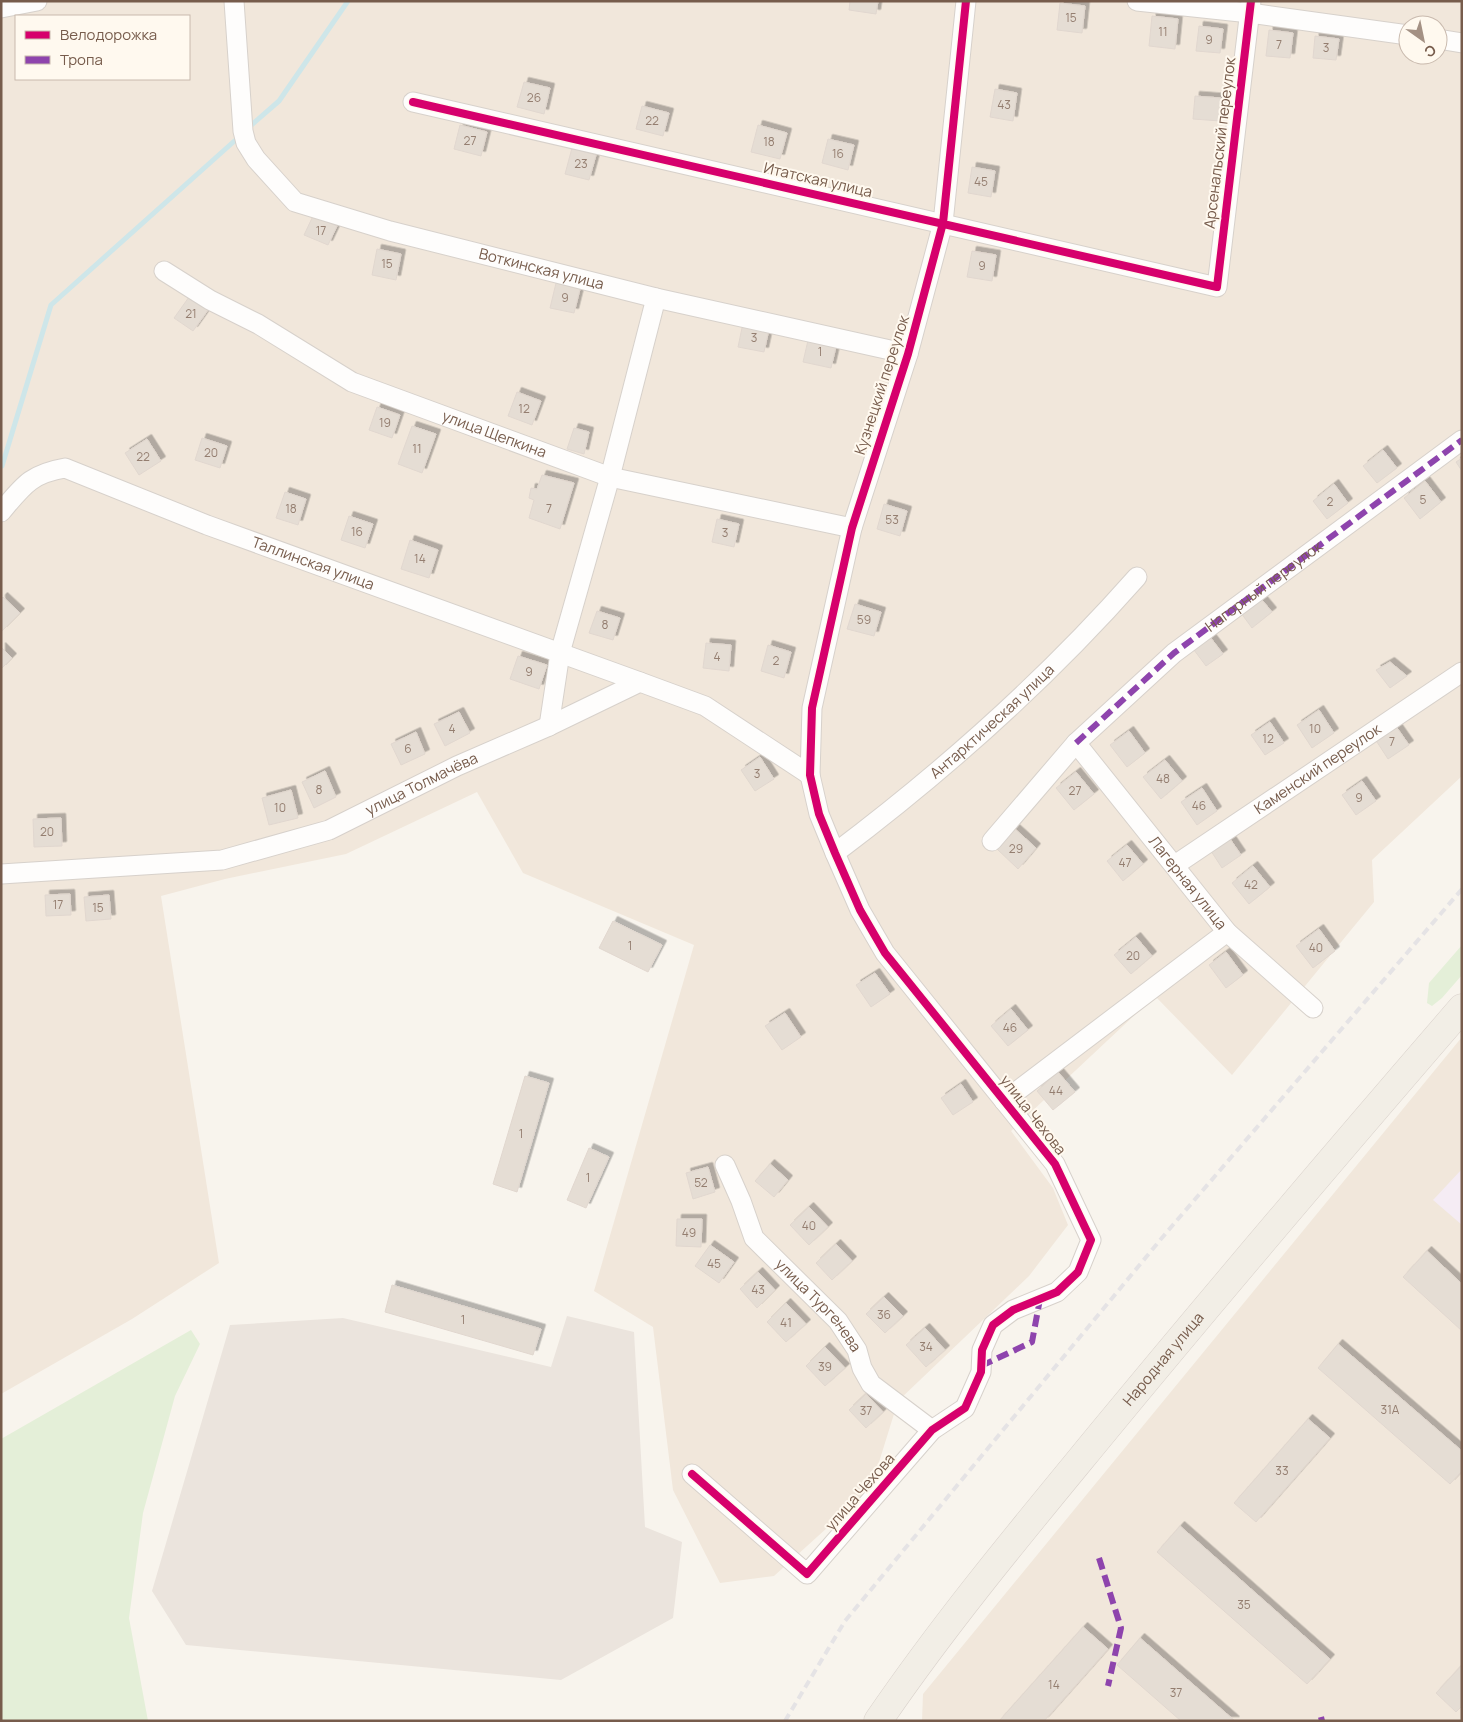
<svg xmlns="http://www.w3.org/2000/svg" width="1463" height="1722" font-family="Manrope,sans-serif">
<defs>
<filter id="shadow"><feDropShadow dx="4.5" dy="-4.5" stdDeviation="0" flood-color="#0004"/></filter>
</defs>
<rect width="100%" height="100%" fill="#f8f4ed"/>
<!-- residential -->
<path fill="#f1e7db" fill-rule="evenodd" d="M1,1h1461v775l-90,84 2,42 -142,173 -77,-79 -144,135 42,57 15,37 -39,51 -131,125 -27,87 -97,88 -54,7 -47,-93 -20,-163 -59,-36 100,-346 -171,-72 -46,-81 -131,62 -121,25 -64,17 58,367 -87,56 -131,75zM16,16h173v63h-173zM1408,25h30v30h-30z
M1462,1037v684h-540l1,-27z"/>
<!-- industrial -->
<path fill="#ebe4dd" d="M567,1316l67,16 11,195 37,15 -9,76 -112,62 -375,-35 -34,-54 78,-266 113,-7 208,49z"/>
<!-- education -->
<path fill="#f5ecf4" d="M1462,1169v56l-29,-25z"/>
<!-- green -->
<path fill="#e4efd8" d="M1462,945v30l-20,23 -10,8 -5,-3 2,-20z
M191,1330l9,14 -25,52 -32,117 -14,105 19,103h-147v-282z"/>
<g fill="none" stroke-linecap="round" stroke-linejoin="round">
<!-- stream -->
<path stroke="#cee6e9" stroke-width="5" d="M248,128l31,-27 69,-100
M2,466l49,-161 189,-169"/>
</g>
<!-- building -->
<path fill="#e5ddd4" stroke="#e1d7cf" filter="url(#shadow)" d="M850,1h28l-2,13 -27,-4z
M1060,3l25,3 -3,27 -25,-3z
M1152,16l26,3 -3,30 -26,-3z
M1199,26l24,3 -3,24 -24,-2z
M1269,30l24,3 -3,25 -24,-2z
M1315,36l24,3 -3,21 -23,-2z
M524,82l26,6 -6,26 -27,-7z
M995,89l22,4 -4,28 -23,-4z
M1195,96l26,2 -1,23 -27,-2z
M642,106l27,7 -6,23 -27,-7z
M460,125l27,7 -6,24 -27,-7z
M758,125l29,8 -7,26 -29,-7z
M828,139l26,6 -6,25 -26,-7z
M572,148l24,7 -7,25 -24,-6z
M972,167l23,4 -4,26 -23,-4z
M313,216l24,10 -9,19 -24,-10z
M377,249l24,5 -5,26 -24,-5z
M972,251l24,4 -4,26 -25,-4z
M556,283l24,6 -6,24 -24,-5z
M189,297l19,13 -15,21 -19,-13z
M743,323l26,6 -5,23 -26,-5z
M809,336l28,6 -6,26 -28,-6z
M517,392l24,9 -9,24 -24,-9z
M377,407l23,8 -8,23 -23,-8z
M412,426l24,8 -14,39 -24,-9z
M574,428l15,4 -5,22 -17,-5z
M202,438l25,8 -7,22 -25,-8z
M147,439l14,22 -22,14 -14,-22z
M1383,450l14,18 -20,15 -14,-17z
M1462,458v13l-6,-9z
M542,475l32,8 -14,46 -31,-11 5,-18 -5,-2 2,-10 6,1z
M1425,481l16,21 -21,17 -16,-21z
M1334,484l14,19 -21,16 -14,-18z
M285,492l21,7 -8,26 -22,-7z
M884,504l23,7 -7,25 -23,-7z
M349,516l24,8 -8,24 -24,-8z
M717,519l22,5 -5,23 -22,-5z
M410,540l28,10 -9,28 -28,-9z
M1257,594l15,18 -20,16 -14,-19z
M3,597l17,16 -18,18 -1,-32z
M855,604l26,8 -7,24 -27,-7z
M597,611l23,7 -7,22 -24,-7z
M1207,633l16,21 -17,12 -15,-20z
M706,643l25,2 -2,26 -26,-3z
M768,645l23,7 -7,26 -23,-7z
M1,647l11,11 -11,11z
M518,656l29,9 -8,24 -29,-10z
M1390,662l17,14 -17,12 -14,-18z
M1319,710l15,23 -22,15 -15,-23z
M459,712l11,21 -25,13 -11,-22z
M1270,722l14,21 -19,12 -14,-20z
M1395,725l14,20 -21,14 -13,-20z
M1129,731l16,22 -18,14 -17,-22z
M416,732l9,22 -24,11 -10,-21z
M760,757l14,22 -19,12 -14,-21z
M1165,760l17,21 -21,18 -18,-22z
M325,771l11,26 -22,11 -12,-26z
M1076,772l18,22 -20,16 -18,-22z
M1362,781l14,20 -20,14 -14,-20z
M1202,788l15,23 -20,14 -16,-23z
M291,790l7,28 -29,7 -7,-27z
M61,818l1,28 -28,1 -1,-28z
M1015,829l21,19 -18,21 -21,-20z
M1228,836l13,19 -19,13 -13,-20z
M1127,845l16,19 -20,17 -16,-20z
M1253,866l17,21 -21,17 -17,-21z
M70,894l1,21 -25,1 -1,-21z
M109,895l2,24 -25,2 -2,-24z
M613,921l49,24 -14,27 -49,-24z
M1319,929l16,22 -22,17 -17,-22z
M1136,937l16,19 -21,18 -17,-19z
M1226,952l17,23 -17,13 -17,-23z
M875,973l15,21 -19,13 -15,-22z
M1011,1009l17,21 -20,16 -17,-20z
M785,1013l16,24 -19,13 -17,-24z
M1058,1072l17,20 -22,18 -16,-19z
M525,1076l24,7 -32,109 -24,-8z
M961,1084l12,18 -20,13 -12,-17z
M589,1148l20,9 -23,51 -19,-8z
M770,1164l18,16 -14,17 -19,-16z
M708,1167l7,25 -22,7 -7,-26z
M809,1207l19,20 -19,18 -19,-20z
M677,1219h25l-1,28 -25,-1z
M836,1244l16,17 -20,19 -16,-17z
M710,1245l24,17 -15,21 -24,-17z
M1427,1251l35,33v47l-59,-54z
M758,1272l17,18 -18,18 -17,-19z
M392,1285l149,44 -8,26 -148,-43z
M884,1297l19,19 -18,17 -19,-19z
M786,1303l20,21 -20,18 -19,-20z
M925,1328l20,22 -19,17 -20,-22z
M1338,1344l124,107v20l-12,13 -132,-116z
M825,1347l20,21 -20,18 -19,-20z
M866,1394l17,18 -17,16 -17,-18z
M1308,1419l22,19 -74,84 -22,-19z
M1180,1526l150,133 -23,25 -150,-132z
M1083,1627l25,22 -64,72h-45z
M1140,1638l95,83h-54l-64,-56z
M1462,1665v41l-6,6 -20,-19z"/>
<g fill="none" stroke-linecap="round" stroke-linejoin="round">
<defs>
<g id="minor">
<path id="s1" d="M234,1l9,130 3,12 10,16 39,43 95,29 266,67 252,56"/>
<path d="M1137,1l113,12 158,22"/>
<path d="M1,8l36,-7"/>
<path d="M1438,39l24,4"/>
<path d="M413,102l804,185 34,-286"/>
<path id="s2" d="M164,271l46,29 48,24 94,58 258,95 242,51"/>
<path id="s3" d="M1,512c22,-26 29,-38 64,-44l142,57 433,157"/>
<path d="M549,726l11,-73 50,-176 46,-179"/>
<path id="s4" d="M1076,743l151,189 86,76"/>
<path d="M992,841l84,-98 98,-90 288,-213"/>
<path id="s5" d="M835,853c109,-82 212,-174 302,-276"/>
<path id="s6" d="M1175,865l287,-193"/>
<path id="s7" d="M1,874l221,-14 107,-30 128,-64 92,-40 91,-44 65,24 105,69"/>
<path d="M1004,1101l223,-169"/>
<path id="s8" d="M725,1165l16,36 13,37 84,83 19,29 5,18 9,16 61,46"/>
<path d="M692,1474l115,100 125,-144 33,-22 16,-36 1,-22 11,-25 20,-15 44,-18 21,-20 13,-32 -36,-76 -170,-211 -25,-43 -25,-57 -16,-39 -9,-39 2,-67 40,-180 56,-174 35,-131 23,-222"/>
</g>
<g id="primary">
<path id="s9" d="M878,1721c69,-101 147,-194 225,-289 118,-143 238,-284 359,-424"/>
</g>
</defs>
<!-- minor casing -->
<use href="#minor" stroke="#d7d1cb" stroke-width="21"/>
<!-- primary casing -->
<use href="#primary" stroke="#d9d1cb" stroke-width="29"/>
<!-- minor -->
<use href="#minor" stroke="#fefdfc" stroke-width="19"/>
<!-- primary -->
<use href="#primary" stroke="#f2eee6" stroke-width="28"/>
<!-- rail -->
<path stroke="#e5e3e5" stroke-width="4" stroke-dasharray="8 5" stroke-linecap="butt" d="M785,1721l60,-100 321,-388 296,-344"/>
<!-- quiet -->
<g stroke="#8e44ad" stroke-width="6" stroke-dasharray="12 6" stroke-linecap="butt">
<path id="s10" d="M1076,743l98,-90 288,-213"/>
<path d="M981,1366l51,-24 8,-43"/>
<path d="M1099,1558l22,70 -13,58"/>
<path d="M1321,1717l1,4"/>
</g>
<defs>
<path id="cycleway" d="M413,102l804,185 34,-286
M692,1474l115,100 125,-144 33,-22 16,-36 1,-22 11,-25 20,-15 44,-18 21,-20 13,-32 -36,-76 -170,-211 -25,-43 -25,-57 -16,-39 -9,-39 2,-67 40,-180 56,-174 35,-131 23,-222"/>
</defs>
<!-- cycleway casing -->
<use href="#cycleway" stroke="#fff9ef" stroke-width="11"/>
<!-- cycleway -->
<use href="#cycleway" stroke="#d6006c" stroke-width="8"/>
</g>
<g text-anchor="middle" stroke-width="4" stroke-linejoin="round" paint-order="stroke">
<!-- number labels -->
<g font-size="12" fill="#947e70">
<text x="1071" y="22">15</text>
<text x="1163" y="36">11</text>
<text x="1209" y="44">9</text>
<text x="1279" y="49">7</text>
<text x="1326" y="52">3</text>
<text x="534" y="102">26</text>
<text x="1004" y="109">43</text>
<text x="652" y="125">22</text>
<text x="470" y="145">27</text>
<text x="769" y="146">18</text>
<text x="838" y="158">16</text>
<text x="581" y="168">23</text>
<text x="981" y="186">45</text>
<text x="321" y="235">17</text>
<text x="387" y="268">15</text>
<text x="982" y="270">9</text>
<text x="565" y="302">9</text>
<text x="191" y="318">21</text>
<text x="754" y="342">3</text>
<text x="820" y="356">1</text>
<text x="524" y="413">12</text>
<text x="385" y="427">19</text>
<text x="417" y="453">11</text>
<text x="211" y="457">20</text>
<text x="143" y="461">22</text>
<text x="1423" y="504">5</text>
<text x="1330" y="506">2</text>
<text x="291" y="513">18</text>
<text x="549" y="513">7</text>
<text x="892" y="524">53</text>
<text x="357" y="536">16</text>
<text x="725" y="537">3</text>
<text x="420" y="563">14</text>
<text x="864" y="624">59</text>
<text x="605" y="629">8</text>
<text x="717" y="661">4</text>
<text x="776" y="665">2</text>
<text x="529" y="676">9</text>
<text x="452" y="733">4</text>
<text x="1315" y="733">10</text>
<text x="1268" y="743">12</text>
<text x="1392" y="746">7</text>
<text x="408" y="753">6</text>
<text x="757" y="778">3</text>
<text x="1163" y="783">48</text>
<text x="319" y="794">8</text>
<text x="1075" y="795">27</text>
<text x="1359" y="802">9</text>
<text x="1199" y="810">46</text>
<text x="280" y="812">10</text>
<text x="47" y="836">20</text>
<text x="1016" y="853">29</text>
<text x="1125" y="867">47</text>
<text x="1251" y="889">42</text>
<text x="58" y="909">17</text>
<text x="98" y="912">15</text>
<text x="630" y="950">1</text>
<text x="1316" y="952">40</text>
<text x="1133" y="960">20</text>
<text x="1010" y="1032">46</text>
<text x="1056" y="1095">44</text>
<text x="521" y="1138">1</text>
<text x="588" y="1182">1</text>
<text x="701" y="1187">52</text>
<text x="809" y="1230">40</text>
<text x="689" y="1237">49</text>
<text x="714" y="1268">45</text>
<text x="758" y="1294">43</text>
<text x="884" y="1319">36</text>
<text x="463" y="1324">1</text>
<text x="786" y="1327">41</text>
<text x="926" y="1351">34</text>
<text x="825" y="1371">39</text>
<text x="1390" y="1414">31А</text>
<text x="866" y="1415">37</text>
<text x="1282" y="1475">33</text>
<text x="1244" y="1609">35</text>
<text x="1054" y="1689">14</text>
<text x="1176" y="1697">37</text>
</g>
<!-- street labels -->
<g font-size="15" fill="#775c4c" stroke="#fff9ef">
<text transform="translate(1220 143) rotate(-83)" y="5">Арсенальский переулок</text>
<text transform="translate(818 180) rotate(13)" y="5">Итатская улица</text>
<text dy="5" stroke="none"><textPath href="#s1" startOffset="475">Воткинская улица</textPath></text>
<text transform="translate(882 385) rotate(-72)" y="5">Кузнецкий переулок</text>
<text dy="5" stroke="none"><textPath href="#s2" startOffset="370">улица Щепкина</textPath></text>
<text dy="5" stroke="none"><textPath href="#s3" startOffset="346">Таллинская улица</textPath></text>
<text dy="5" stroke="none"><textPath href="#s10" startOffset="245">Нагорный переулок</textPath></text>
<text dy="5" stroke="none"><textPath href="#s5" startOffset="205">Антарктическая улица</textPath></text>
<text dy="5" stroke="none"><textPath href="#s6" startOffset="172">Каменский переулок</textPath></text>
<text dy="5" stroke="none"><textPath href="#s7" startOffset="436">улица Толмачёва</textPath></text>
<text dy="5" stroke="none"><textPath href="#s4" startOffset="179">Лагерная улица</textPath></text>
<text transform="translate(1033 1115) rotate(52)" y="5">улица Чехова</text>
<text dy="5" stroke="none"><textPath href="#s8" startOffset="172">улица Тургенева</textPath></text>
<text dy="5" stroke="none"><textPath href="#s9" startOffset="461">Народная улица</textPath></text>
<text transform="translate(860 1492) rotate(-49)" y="5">улица Чехова</text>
</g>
</g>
<!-- border -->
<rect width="1463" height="1722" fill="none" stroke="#775c4c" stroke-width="5"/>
<!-- legend -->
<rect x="15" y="15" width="175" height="65" fill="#fff9ef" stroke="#c9baae"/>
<rect x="25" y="31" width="25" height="8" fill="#d6006c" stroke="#c9baae"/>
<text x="60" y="40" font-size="15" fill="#775c4c">Велодорожка</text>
<rect x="25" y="56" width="25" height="8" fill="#8e44ad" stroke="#c9baae"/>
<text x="60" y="65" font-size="15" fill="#775c4c">Тропа</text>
<!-- north arrow -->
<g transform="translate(1423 40) rotate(147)"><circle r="24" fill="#fff9ef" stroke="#c9baae"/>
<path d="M0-4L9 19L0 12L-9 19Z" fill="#a49184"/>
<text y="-8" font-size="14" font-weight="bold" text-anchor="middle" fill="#775c4c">С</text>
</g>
</svg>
